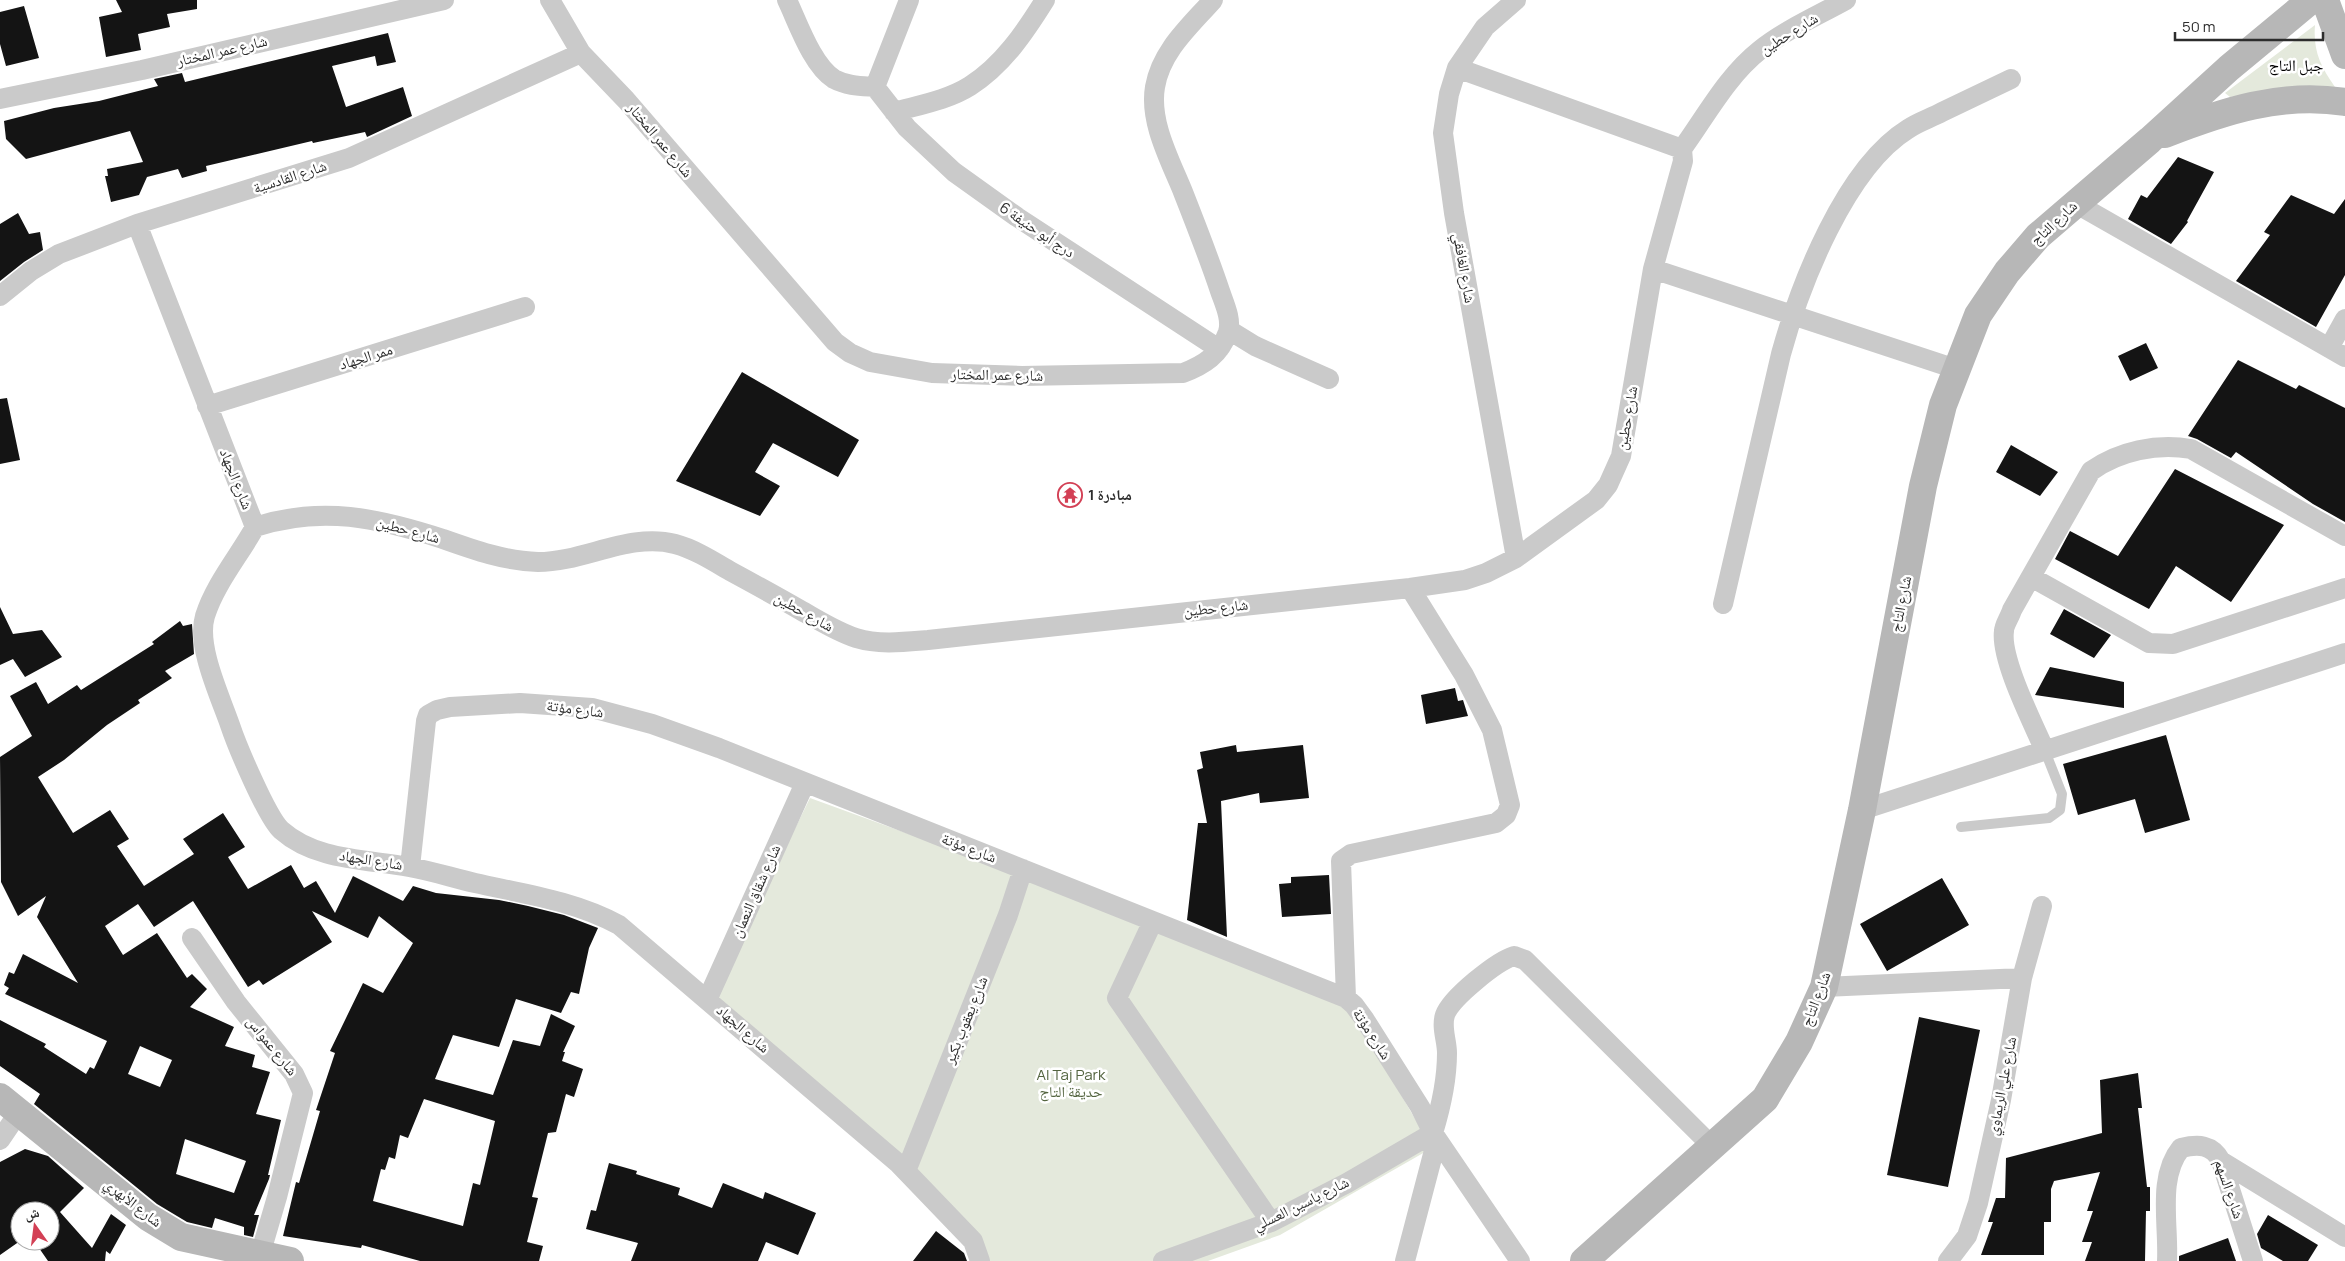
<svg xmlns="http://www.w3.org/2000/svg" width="2345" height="1261" font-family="Manrope,'Noto Naskh Arabic',sans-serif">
<rect width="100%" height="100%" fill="#fff"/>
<!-- green -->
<path fill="#e4e9dc" d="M2315,25c-2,25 5,41 20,62l-47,2 -58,8 -5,-4z
M810,798l214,78 323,126 85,146 -152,87 -72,26h-224l-3,-18 -272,-240z"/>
<!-- building -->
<path fill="#141414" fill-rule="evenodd" d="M116,0h81v9l-30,5 3,13 -32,7 3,16 -35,7 -7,-40 23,-5z
M24,6l15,52 -33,8 -6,-22v-32z
M388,33l8,29 -19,4 -2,-10 -43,10 14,41 57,-20 9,29 -45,21 -2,-5 -52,11 -1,-2 -106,25 1,5 -25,7 -4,-9 -31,8 -8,18 -28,7 -6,-26h3l-1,-7 36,-7 -13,-31 -104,28 -20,-20 -2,-18 50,-13 45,-7 59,-15 -4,-7 28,-6 3,9z
M2178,157l36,15 -27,49 1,1 -17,22 -43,-25 13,-24 6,3z
M2291,195l43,19 11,-15v76l-29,52 -80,-46 34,-46 -6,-3z
M18,213l11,21 11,-2 3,18 -19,12 -24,19v-57z
M2146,343l12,25 -28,13 -12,-25z
M2238,360l58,29 3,-4 46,23v114l-32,-18 -77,-52 -5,6 -34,-19 -9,-3z
M742,372l117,68 -21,37 -65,-34 -18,29 25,14 -20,30 -84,-35z
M7,398l13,62 -20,4v-65z
M2011,445l47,27 -18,24 -44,-24z
M2175,469l109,56 -53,77 -55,-36 -27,43 -94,-50 15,-28 48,25z
M0,607l13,27 29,-4 20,27 -37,20 -12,-18 -13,6z
M2064,609l47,26 -17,23 -44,-24z
M180,621l3,5 9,-2 2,30 -29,17 7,7 -34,22 2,3 -33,22 -43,35 -26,17 35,56 37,-23 19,29 -12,7 27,40 50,-32 -11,-15 40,-26 22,34 -17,10 20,32 43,-24 13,23 12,-7 19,32 18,-37 50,25 10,-15 23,7 63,7 29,6 36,9 34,13 -9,20 -10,46 -8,-2 -10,21 -45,-14 -17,48 -46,-12 -18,44 58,16 20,-55 27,6 11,-32 24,12 -12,26h2l-3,9 21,8 -9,28 -8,-3 -10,38 -8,1 -16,64 6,1 -11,44 16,4 -4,15h-119l-58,-16 -1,3 -78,-12 13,-54 3,1 21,-72 -4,-1 19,-57 -5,-2 33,-68 20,10 30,-50 -34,-27 -11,22 -56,-27 20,31 -69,43 -4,-5 -11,7 -55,-86 -39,26 -16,-23 -33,22 18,29 34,-22 30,45 5,-4 15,15 -17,18 44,20 -9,19 30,9 -3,12 18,5 -14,42 25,6 -13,55h2l-1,4 -15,36h5l-6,22 -9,-2v-8l-29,-9 -3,10 -25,-6 -30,-18 -123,-100 6,-10 -40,-28v-46l46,24 -2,3 42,27 4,-7 4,2 13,-28 -102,-47 4,-6 -5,-3 5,-13 5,2 9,-20 55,29 -41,-66 9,-21 -28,20 -17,-34 -1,-125 32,-21 -22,-40 26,-14 12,22 29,-19 4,5 73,-46 -2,-2zM140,1046l32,14 -12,27 -32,-13zM424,1099l71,22 -15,64 -7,-2 -10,43 -90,-25 8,-32 4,1 4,-13 6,2 5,-24 8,3zM185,1139l61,22 -12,32 -58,-19z
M2050,667l74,15v26l-89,-13z
M1455,688l3,13 5,-1 5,16 -42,8 -5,-29z
M2166,735l24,85 -45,13 -10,-34 -57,16 -15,-51z
M1236,745l1,7 66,-7 6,53 -49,5 -1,-10 -38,8 6,136 -40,-17 11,-97h9l-10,-53 6,-2 -3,-16z
M1329,875l2,39 -49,3 -3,-33 12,-1v-6z
M1942,878l27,47 -82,46 -27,-47z
M1919,1017l61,13 -32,157 -61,-12z
M2138,1073l4,35h-4l9,79h3v24h-4l-1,50h-60l7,-19h-10l11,-31h-6l13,-39 -46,9 -3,8v33h-7v33h-63l12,-33h-5l8,-24h9l1,-40 96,-25 -2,-53z
M25,1149l23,7 36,32 -24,24 32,36 19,-34 15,11 -16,29 -4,-3 -1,10h-57l-9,-13 11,-7v-30h-30v30l-20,14v-93z
M609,1163l28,8 -1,3 44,14 -2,7 34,13 11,-25 40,16 2,-7 51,21 -18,42 -32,-13 -8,19h-127l7,-18 -52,-14 5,-19 5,1z
M2268,1215l50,30 -10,16h-25l-22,-13 -4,-14z
M936,1231l28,22 3,8h-54z
M2228,1238l8,23h-57v-5z"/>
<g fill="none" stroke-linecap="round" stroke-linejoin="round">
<!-- lane -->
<path stroke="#cacaca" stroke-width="10" d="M1961,827l88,-9 11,-8 2,-16 -17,-43"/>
<!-- street -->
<path stroke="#cacaca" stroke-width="20" d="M550,0l31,53 45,47 209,242 15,11 20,9 62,11 90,3 161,-3c21,-8 37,-18 45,-41 4,-13 -4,-29 -8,-41 -11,-33 -24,-66 -37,-99 -13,-32 -34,-70 -28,-105 6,-36 35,-61 58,-87
M787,0c11,23 25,65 47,79 13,7 28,7 41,8
M1457,68l225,81
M875,87l32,41 47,44 63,45 202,132
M875,87l34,-87
M0,99l142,-29 302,-70
M894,112c25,-7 54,-12 76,-26 33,-21 55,-54 75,-86
M2075,203l270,154
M137,224l118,303
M1653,269l303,100
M0,296l31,-25 28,-17 78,-30 212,-66 232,-105
M1229,330l26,16 74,33
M2329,348l16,-29
M207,406l318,-99
M255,527c67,-22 123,-9 188,12 31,11 62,22 95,23 46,0 92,-30 137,-18 19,5 38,17 55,27 24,13 48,26 72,40 18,10 35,21 54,27 23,7 48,4 72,2l482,-52 55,-8 21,-7 30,-15 80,-58 12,-15 13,-29 32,-187 30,-108 -1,-12c24,-33 45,-73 78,-99 25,-20 57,-34 86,-50
M255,527c-16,29 -40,57 -50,89 -9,30 15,80 25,109 7,21 37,92 51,105 35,31 85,29 128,37 23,4 44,11 66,16 50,11 100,18 144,42l280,239 74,77 7,20
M1516,558l-62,-345 -11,-80 6,-39 8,-26 28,-41 31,-27
M2031,577l118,66 24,1 172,-56
M1723,604l58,-250c19,-69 64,-186 127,-225 10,-7 23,-11 34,-17 23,-11 46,-22 69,-33
M2045,751c-12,-28 -45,-92 -41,-120 0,-6 6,-14 8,-21l79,-139c28,-20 66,-28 100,-22l154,87
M1862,810l483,-157
M410,867l16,-146 2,-6 9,-5 13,-3 70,-4 72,5 60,16 67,24 627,250 8,7 11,15 55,87 13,26 87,128
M1153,921l-36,77 154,224
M192,938l44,64 58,72 9,19 -26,104 -17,58
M1824,987l198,-9
M708,998l97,-215
M1346,998l-5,-137 10,-7 145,-31 10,-8 4,-10 -18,-75 -28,-55 -54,-87
M0,1140l19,-28
M2221,1161l124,76
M906,1171l102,-256 15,-46
M1163,1261l108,-39 76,-39 86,-50c8,-26 14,-52 14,-80 0,-12 -6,-26 -2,-38 6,-17 52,-54 69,-59l11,4 188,187
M1405,1261l32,-122
M1948,1261l19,-25 11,-33 23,-103 21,-122 20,-72
M2167,1261c2,-36 -10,-84 14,-113 17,-4 31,-4 40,13l32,100"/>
<!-- secondary -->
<path stroke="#b7b7b7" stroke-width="28" d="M2325,0l20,55
M2165,134c59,-23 116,-42 180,-32
M0,1097l148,120 33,20 109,24
M1584,1261l181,-162 34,-57 25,-55 38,-177 61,-324 20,-81 35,-90 29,-43 31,-36 112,-96 79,-72 82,-68"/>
</g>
<!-- icons -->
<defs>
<symbol id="temple-ring" viewBox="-11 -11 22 22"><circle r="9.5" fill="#fff" stroke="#d34055" stroke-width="1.5"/><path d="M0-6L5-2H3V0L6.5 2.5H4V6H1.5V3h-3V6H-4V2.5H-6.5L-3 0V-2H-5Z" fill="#d34055"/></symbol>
</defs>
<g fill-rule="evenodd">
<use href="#temple-ring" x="1056" y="481" width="28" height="28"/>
</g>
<g text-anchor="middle" stroke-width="5" stroke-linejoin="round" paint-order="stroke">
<!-- street labels -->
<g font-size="15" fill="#2d2d2d" stroke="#fff">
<text transform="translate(1789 34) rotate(-32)" y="5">شارع حطين</text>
<text transform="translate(222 51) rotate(-13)" y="5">شارع عمر المختار</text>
<text transform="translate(660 140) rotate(50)" y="5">شارع عمر المختار</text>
<text transform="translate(290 177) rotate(-18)" y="5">شارع القادسية</text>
<text transform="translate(2054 223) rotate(-43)" y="5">شارع التاج</text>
<text transform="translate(1037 230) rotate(34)" y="5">درج أبو حنيفة 6</text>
<text transform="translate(1464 268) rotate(80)" y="5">شارع الغافقي</text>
<text transform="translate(366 357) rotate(-17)" y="5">ممر الجهاد</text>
<text transform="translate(997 375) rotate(1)" y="5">شارع عمر المختار</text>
<text transform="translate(1627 418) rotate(-80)" y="5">شارع حطين</text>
<text transform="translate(236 479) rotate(68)" y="5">شارع الجهاد</text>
<text transform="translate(408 530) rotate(15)" y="5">شارع حطين</text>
<text transform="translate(1901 604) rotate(-79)" y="5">شارع التاج</text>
<text transform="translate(1216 608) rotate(-6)" y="5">شارع حطين</text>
<text transform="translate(804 612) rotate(29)" y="5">شارع حطين</text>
<text transform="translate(575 709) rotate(7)" y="5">شارع مؤتة</text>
<text transform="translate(969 848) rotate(21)" y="5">شارع مؤتة</text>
<text transform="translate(371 860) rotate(9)" y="5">شارع الجهاد</text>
<text transform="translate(756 891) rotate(-66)" y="5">شارع شقاق النعمان</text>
<text transform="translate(1816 999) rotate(-69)" y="5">شارع التاج</text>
<text transform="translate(966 1020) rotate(-68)" y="5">شارع يعقوب بكير</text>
<text transform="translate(743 1029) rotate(41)" y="5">شارع الجهاد</text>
<text transform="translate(1372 1034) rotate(57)" y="5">شارع مؤتة</text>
<text transform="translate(272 1046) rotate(51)" y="5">شارع عمواس</text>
<text transform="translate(2002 1086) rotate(-79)" y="5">شارع علي الريماوي</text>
<text transform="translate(2229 1189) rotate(71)" y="5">شارع السهم</text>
<text transform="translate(133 1203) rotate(38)" y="5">شارع الأبهري</text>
<text transform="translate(1301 1204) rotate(-26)" y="5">شارع ياسين العسلي</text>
</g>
<!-- poi labels -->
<g font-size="15" font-weight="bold" fill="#2d2d2d" stroke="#fff" text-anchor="start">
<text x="1088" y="500">مبادرة 1</text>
</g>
<!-- park labels -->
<g font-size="15" fill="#53643f" stroke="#fff">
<text x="1071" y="1080">Al Taj Park<tspan x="1071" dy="17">حديقة التاج</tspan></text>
</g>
<!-- neighbourhood labels -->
<g font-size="16" fill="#000" stroke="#fff">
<text x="2296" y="71">جبل التاج</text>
</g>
</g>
<!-- north arrow -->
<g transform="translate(35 1226) rotate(346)"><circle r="24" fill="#ffffff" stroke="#ababab"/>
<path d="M0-4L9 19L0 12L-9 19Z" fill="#d34055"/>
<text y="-8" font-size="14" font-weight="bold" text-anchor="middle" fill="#2d2d2d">ش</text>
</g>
<!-- scale -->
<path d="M2175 32v8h148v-8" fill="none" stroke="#2d2d2d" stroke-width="2.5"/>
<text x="2182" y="32" font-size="15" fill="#2d2d2d" stroke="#ffffff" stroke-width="4" paint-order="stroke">50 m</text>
</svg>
